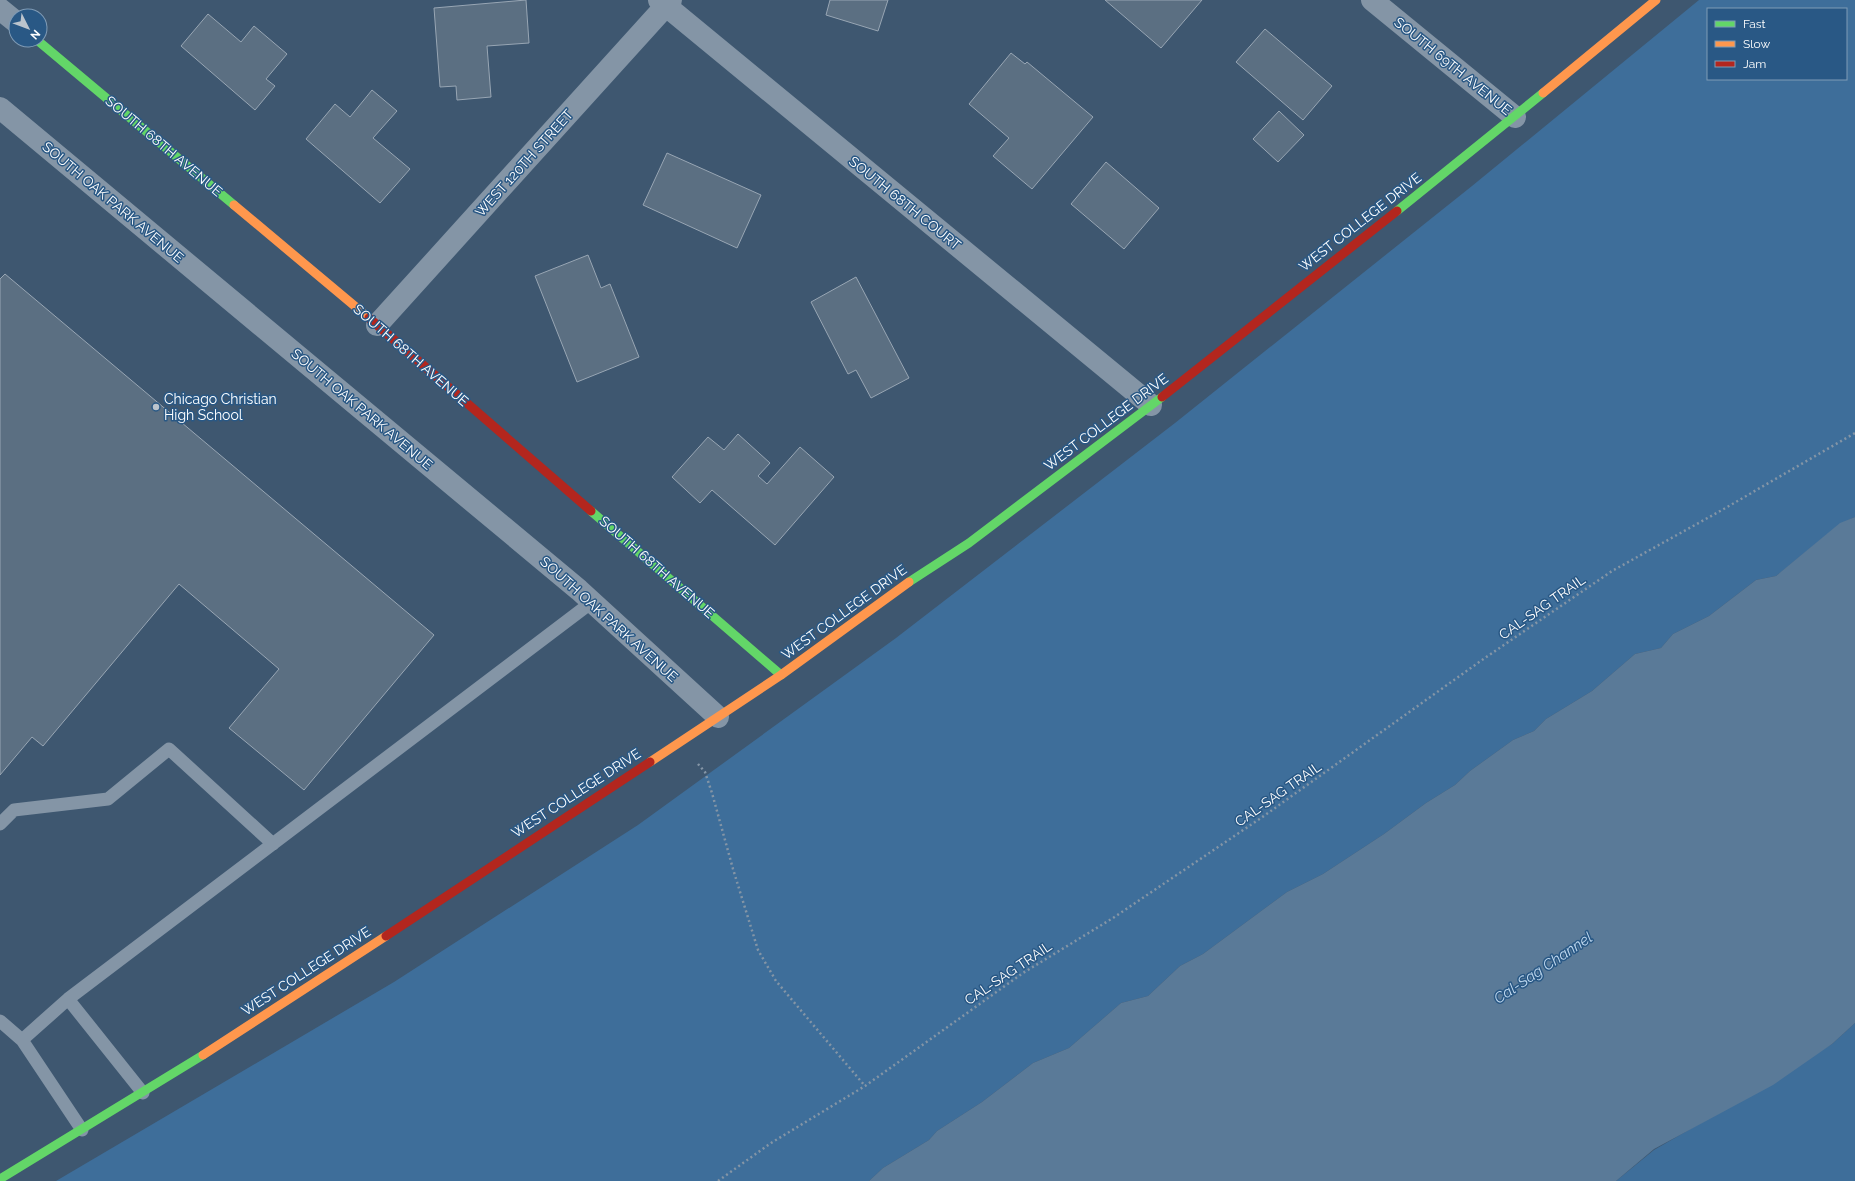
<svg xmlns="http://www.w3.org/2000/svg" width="1855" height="1181" font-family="Raleway,sans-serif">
<rect width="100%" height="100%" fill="#3e5770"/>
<!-- green -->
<path fill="#3e6e9a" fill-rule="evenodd" d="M1699,0h156v517l-15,7 -64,52 -20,4 -47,36 -36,18 -12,14 -26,6 -43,37 -46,28 -12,12 -21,9 -43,31 -15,14 -29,18 -42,31 -61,40 -36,18 -84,62 -23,12 -32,30 -27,7 -52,45 -36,15 -51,39 -45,29 -8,9 -46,28 -14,13h-813l338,-199 244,-157 258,-187 279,-215 297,-237zM1708,9h138v70h-138z
M1855,1023v158h-239l38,-31 45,-26 133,-80z"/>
<!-- water -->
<path fill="#5a7a98" d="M1855,517v506l-23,21 -59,41 -119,64 -38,32h-747l14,-13 46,-28 8,-9 45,-29 51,-39 36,-15 52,-45 27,-7 32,-30 23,-12 84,-62 36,-18 61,-40 42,-31 29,-18 15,-14 43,-31 21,-9 12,-12 46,-28 43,-37 26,-6 12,-14 36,-18 47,-36 20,-4 64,-53z"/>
<!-- building -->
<path fill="#5b6f82" stroke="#98a6b4" d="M526,0l3,43 -42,3 4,51 -34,3 -1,-14 -16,1 -6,-79z
M830,0h58l-10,31 -52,-16z
M1105,0h97l-41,48z
M208,14l33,28 13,-16 33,28 -21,25 9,7 -20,24 -74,-64z
M1265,29l67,57 -29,34 -67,-58z
M1011,53l14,11 2,-2 66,55 -61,72 -39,-33 16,-18 -40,-34z
M372,90l25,21 -24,27 37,31 -30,34 -74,-64 29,-35 15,13z
M1279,111l25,24 -26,27 -25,-23z
M667,153l94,42 -24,53 -94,-43z
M1106,162l53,46 -35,41 -53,-45z
M588,255l13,33 9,-4 29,73 -62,25 -42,-106z
M5,274l429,361 -130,155 -75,-62 50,-59 -100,-85 -136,162 -11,-9 -32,38v-496z
M856,277l53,101 -38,20 -15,-28 -8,4 -37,-72z
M738,434l32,29 -12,13 9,8 33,-37 34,30 -59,68 -63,-55 -12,13 -28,-26 36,-40 16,13z"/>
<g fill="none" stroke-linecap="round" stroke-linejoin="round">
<!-- path -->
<path stroke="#8495a6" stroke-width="2.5" stroke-dasharray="2 3" stroke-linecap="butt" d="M698,764l7,8 7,21 21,76 25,81 18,31 89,105
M718,1181l53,-38 94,-57 158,-113 90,-55 148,-100 221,-158 130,-89 110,-61 133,-77"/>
<!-- lane -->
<path stroke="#8495a6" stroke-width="13" d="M0,824l14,-14 94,-11 61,-50 104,95
M0,1021l22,19 60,90
M22,1040l46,-41
M143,1093l-75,-94 524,-397"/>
<!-- street -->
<path stroke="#8495a6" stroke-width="22" d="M659,0l492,405
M1372,0l143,117
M0,9l16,13
M0,108l579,482 139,127
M377,325l294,-325"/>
<!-- fast -->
<path stroke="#63d668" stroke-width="9" d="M37,40l197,165
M1397,211l146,-118
M591,511l190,164
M909,582l60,-39 193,-146
M0,1179l203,-124"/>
<!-- slow -->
<path stroke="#ff974d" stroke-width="9" d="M1543,93l113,-93
M234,205l135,113
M650,762l131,-87 128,-93
M203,1055l183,-119"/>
<!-- jam -->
<path stroke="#b3261e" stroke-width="9" d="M369,318l222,193
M1162,397l235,-186
M386,936l264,-174"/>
</g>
<!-- markers -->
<circle fill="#bbc4cd" stroke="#295885" stroke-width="1.5" cx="156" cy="407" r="4"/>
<g text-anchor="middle" stroke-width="3" stroke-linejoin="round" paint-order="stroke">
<!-- street labels -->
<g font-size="14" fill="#fff" stroke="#295885">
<text transform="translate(1453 66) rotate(39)" y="5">SOUTH 69TH AVENUE</text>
<text transform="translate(164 146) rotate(40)" y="5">SOUTH 68TH AVENUE</text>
<text transform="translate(524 163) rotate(-48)" y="5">WEST 120TH STREET</text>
<text transform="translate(113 202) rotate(40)" y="5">SOUTH OAK PARK AVENUE</text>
<text transform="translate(905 203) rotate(39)" y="5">SOUTH 68TH COURT</text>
<text transform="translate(1360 222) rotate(-38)" y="5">WEST COLLEGE DRIVE</text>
<text transform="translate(411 355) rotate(41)" y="5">SOUTH 68TH AVENUE</text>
<text transform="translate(362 409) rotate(40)" y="5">SOUTH OAK PARK AVENUE</text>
<text transform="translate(1106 422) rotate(-37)" y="5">WEST COLLEGE DRIVE</text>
<text transform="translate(657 567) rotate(41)" y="5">SOUTH 68TH AVENUE</text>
<text transform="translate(1542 607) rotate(-35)" y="5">CAL-SAG TRAIL</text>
<text transform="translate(844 612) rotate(-36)" y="5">WEST COLLEGE DRIVE</text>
<text transform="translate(609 619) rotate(42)" y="5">SOUTH OAK PARK AVENUE</text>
<text transform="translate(576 793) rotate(-33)" y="5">WEST COLLEGE DRIVE</text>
<text transform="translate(1278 794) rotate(-35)" y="5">CAL-SAG TRAIL</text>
<text transform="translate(306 971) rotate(-33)" y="5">WEST COLLEGE DRIVE</text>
<text transform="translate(1008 973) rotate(-34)" y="5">CAL-SAG TRAIL</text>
</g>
<!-- poi labels -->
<g font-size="14" fill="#fff" stroke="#295885" text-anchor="start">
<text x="164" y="404">Chicago Christian<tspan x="164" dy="16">High School</tspan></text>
</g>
<!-- water labels -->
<g font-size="15" font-style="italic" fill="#bfd8ef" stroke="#295885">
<text transform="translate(1543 968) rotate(-34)" y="5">Cal-Sag Channel</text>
</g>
</g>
<!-- legend -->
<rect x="1707" y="8" width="140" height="72" fill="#295885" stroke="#7f9bb6"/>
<rect x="1715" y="21" width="20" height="6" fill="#63d668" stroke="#7f9bb6"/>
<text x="1743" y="28" font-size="12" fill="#ffffff">Fast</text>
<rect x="1715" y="41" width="20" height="6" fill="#ff974d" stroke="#7f9bb6"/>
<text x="1743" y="48" font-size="12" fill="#ffffff">Slow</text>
<rect x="1715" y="61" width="20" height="6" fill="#b3261e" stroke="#7f9bb6"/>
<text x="1743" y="68" font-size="12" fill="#ffffff">Jam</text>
<!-- north arrow -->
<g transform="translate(28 28) rotate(132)"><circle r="19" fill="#295885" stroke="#7f9bb6"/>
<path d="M0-3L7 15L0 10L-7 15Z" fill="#bbc4cd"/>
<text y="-6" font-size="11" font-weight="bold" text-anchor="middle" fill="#ffffff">N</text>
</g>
</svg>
